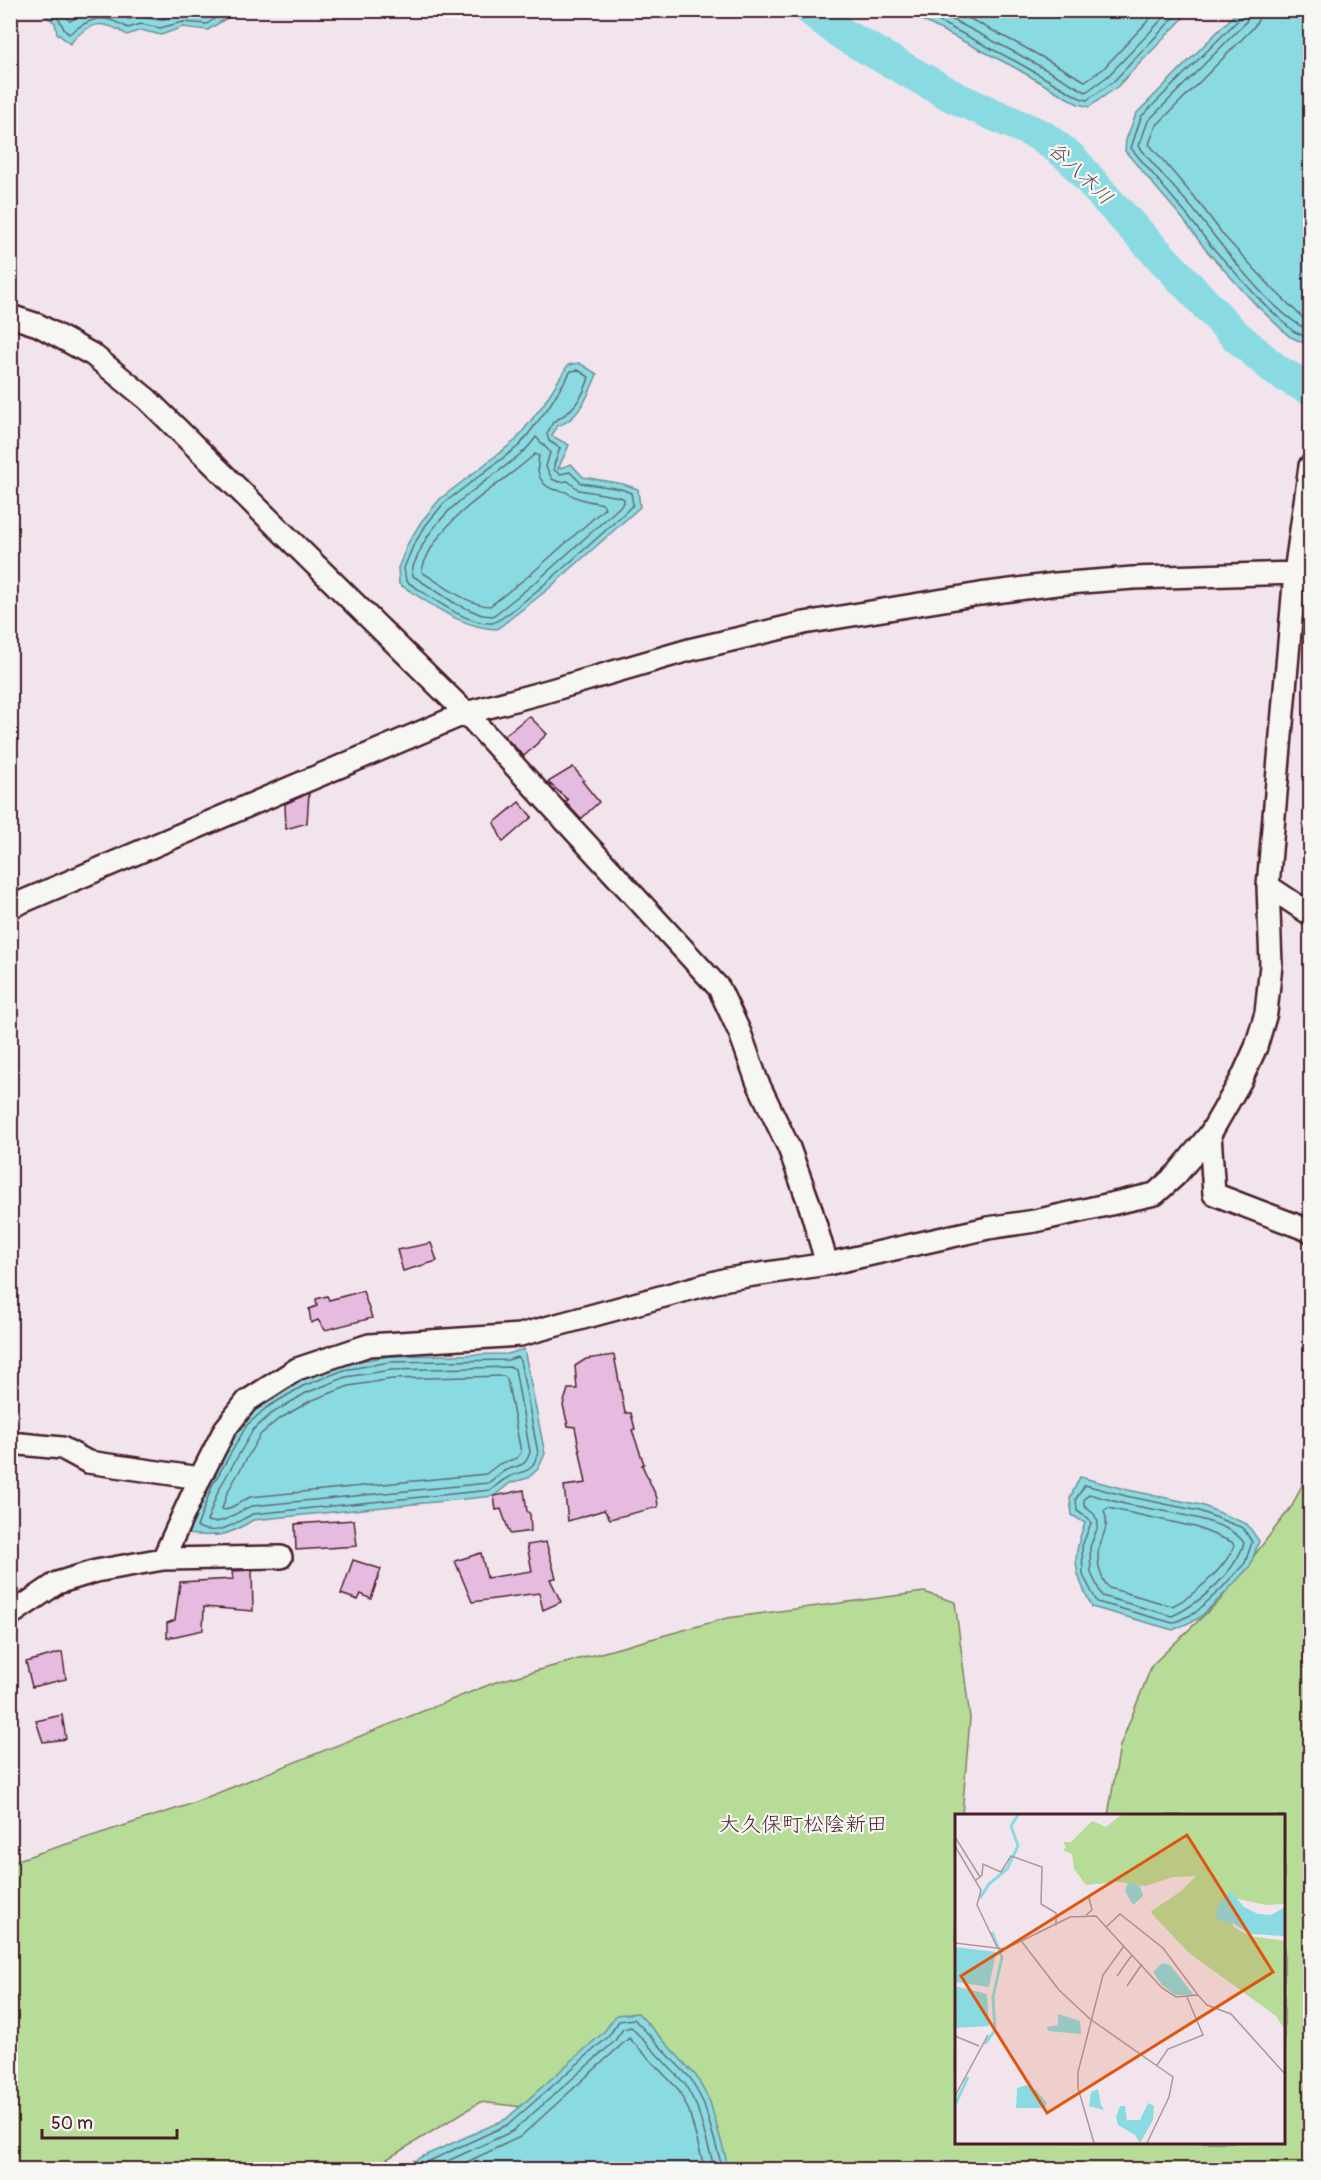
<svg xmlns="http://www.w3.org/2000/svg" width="1321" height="2180" font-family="Pangolin,'Klee One',sans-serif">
<rect width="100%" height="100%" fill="#f1e4ed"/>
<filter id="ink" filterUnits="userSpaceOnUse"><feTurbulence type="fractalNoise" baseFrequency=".0167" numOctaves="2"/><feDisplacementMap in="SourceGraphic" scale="12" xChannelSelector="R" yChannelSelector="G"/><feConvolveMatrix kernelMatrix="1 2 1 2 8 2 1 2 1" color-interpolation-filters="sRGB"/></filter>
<g filter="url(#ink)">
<!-- green -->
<path fill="#b6dc98" stroke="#807e62" stroke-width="1.5" d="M1310,1468v701h-644l-64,-53 -122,-14 -109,67 -360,1v-308l174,-56 311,-124 231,-64 197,-26 31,10 15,116 -8,97 -6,1v326h328v-326l-176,-1 12,-69 32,-81 68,-65 72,-94z"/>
<!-- water -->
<path fill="#8adbe1" stroke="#709098" stroke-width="1.5" d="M1239,10l71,1v335l-21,-10 -32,-30 -51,-56 -23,-31 -58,-68 1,-11 10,-26z
M48,11v-1l190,1 -30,19 -25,-3 -22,8 -20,-5 -14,5c-24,-16 -38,-14 -57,9l-13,-11 -2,-10 -10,-8z
M904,11h286l-73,76 -28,20 -11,-3 -66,-38z
M579,363l18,11c-8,20 -18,46 -40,52l-5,10 17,9 -11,24 13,-5 12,13 40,7 15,5 2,18 -94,84 -49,38c-37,-1 -67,-26 -98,-45l-1,-16 10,-25 13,-21 19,-23 76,-59 27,-35 25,-40z
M524,1349l21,105 -7,15 -10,9 -18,5 -16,13 -241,24c-27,17 -35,17 -67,14l21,-50 35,-63 21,-18 37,-23 43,-16 47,-8 118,-2z
M1080,1477l48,13 73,15 46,19 12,17 -9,25 -25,27 -26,25 -26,12 -81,-23c-17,-35 -22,-46 -7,-84l-13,-8 -2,-17z
M638,2013l58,63 14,26 19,67h-334l111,-50 98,-87 12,-17z"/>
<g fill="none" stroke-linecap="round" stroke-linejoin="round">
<!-- shore -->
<path stroke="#646a74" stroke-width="1.5" d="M53,10c1,6 4,6 7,11 4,6 2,9 9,13 22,-17 33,-21 59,-6l13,-4 19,4 23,-6 24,2 20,-14
M61,10l9,11c12,-7 32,-14 45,-9 5,1 9,5 14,7l12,-2 19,3 23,-6 22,2 9,-6
M917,10l98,51 65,37 7,2 26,-18 68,-72
M934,10l84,44 68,38 22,-16 63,-66
M953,10l69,36 63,35 18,-12 55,-59
M1242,10l-1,7 -100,100 -10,31 56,67 24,31 51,56 31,29 17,8
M1250,10l-4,12 -98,99 -9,25c16,22 36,42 54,63 28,35 77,104 117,122
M1259,10l-1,10 -5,8 -97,98 -7,18 51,60 24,32 50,54 28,27 8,4
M578,370l11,7c-6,22 -17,35 -36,45l-6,12 2,7 11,7 -6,17v5l6,4 10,-2 11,11 40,6 10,4 2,12c-18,17 -127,117 -141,118 -26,2 -64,-28 -86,-42l-2,-13 9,-22 13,-21 18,-22 76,-58 28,-37 23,-37z
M536,437l14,15 -4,15 6,12 7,3 9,-1 11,9 41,7 4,2v4l-87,78 -44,35 -11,-1 -26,-11 -43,-28c-2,-8 2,-14 5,-21 20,-49 69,-71 106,-104 5,-4 8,-9 12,-14z
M535,454l4,2c-3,13 -1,27 13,33 5,2 10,1 14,3 12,8 23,9 37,12l2,4 -74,66 -41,32c-20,0 -51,-23 -68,-34 0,-8 6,-18 10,-25 26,-42 68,-61 103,-93z
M517,1357l3,3 18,93c-8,24 -13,15 -31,25 -6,3 -11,8 -16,12l-238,24c-19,9 -34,23 -56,13l15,-41 35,-61 19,-17 37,-22 41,-16 46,-8 118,-2z
M512,1367l3,2 15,83c-5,17 -12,12 -26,19 -5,3 -10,8 -16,12l-236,23c-16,5 -28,20 -45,15l12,-32 34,-59 18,-16 35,-21 40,-16 45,-7z
M504,1376l3,3 14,73 -4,6 -18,6 -13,10 -236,23 -24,13 -4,-1 5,-16 33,-58 16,-14 34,-20 39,-15 43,-7z
M1085,1485l41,11 73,15 44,17 9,14 -7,21 -24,26 -26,24 -22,10 -76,-21 -14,-27 -1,-29 9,-23 -3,-5 -11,-7 -1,-12z
M1089,1494c12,3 24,7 36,10 28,6 105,14 119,39 -9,29 -44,61 -72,73l-70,-20 -11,-23 -1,-26 7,-18 1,-7 -4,-8 -10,-8v-6z
M1108,1508l87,19 37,15 2,4c-8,21 -41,51 -62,60l-63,-18c-9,-10 -13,-27 -10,-40 4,-15 11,-22 5,-37z
M410,2170l99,-46 99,-87 11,-16 15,-2 57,60 13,25 19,66
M428,2170l85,-39 101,-89 9,-13 8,-2 54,57 12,23 18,63
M450,2170l70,-33 109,-99 49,51 11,22 16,59"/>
<!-- river -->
<path stroke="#8adbe1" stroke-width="33" d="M811,10l31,24 114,64 86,38 29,22 36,42 127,134 43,37 33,18"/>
</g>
<!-- building -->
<path fill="#e6bbe0" stroke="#4a1f2b" stroke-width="1.5" d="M529,716l18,18 -23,22 -20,-20z
M573,767l11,13 -2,1 17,21 -18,17 -16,-17 3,-2 -20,-18z
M309,793l-2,30 -21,6 -1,-25z
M519,802l13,15 -29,25 -9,-19z
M431,1243l6,18 -34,10 -6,-21z
M363,1291l9,27 -47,12 -7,-10 -7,3 -2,-14 8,-3 -1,-7 11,-3 2,4z
M614,1355l11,58h6l4,16 -3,1 12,34 -2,1 15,33 1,9 -48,12 -6,-9 -36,11 -4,-35 22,-3 -11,-56 -7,-1 -5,-21 5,-16h9l-2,-23 11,-7z
M524,1490l3,21 3,3 1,17 -21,3 -9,-25 -5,1 -2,-14z
M354,1520l3,26 -61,4 -1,-26z
M546,1542l10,36 -6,1 11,23 -18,8 -4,-17 -67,9 -17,-41 26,-8 6,25 45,-7 -5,-26z
M353,1560l28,9 -10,30 -10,-5 -3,6 -17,-6z
M252,1570l1,41 -49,-4 -1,23 -36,8v-15l8,-3 5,-38 53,-3 -1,-8z
M62,1652l4,27 -34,8 -6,-25z
M62,1715l4,24 -23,3 -7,-21z"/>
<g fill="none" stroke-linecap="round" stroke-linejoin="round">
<defs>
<path id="street" d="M10,316l28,9 55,30 54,44 319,314 253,275 21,45 17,48 32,67 21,58 17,58
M1268,886l42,28
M10,907l456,-194 82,-22 141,-41 115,-27 176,-29 76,-10 77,-6 162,-5
M1210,1134l4,60 94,36
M10,1443l52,5 26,14 112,16
M163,1559l118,-2
M10,1615l47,-32 39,-12 67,-12 37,-81 25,-49 22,-28 50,-32 72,-24 151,-10 207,-56 100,-15 161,-36 47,-7 120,-27 21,-19 34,-41 31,-54 15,-33 10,-34 5,-48 -3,-79 27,-313 15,-107"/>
</defs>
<!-- street casing -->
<use href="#street" stroke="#4a1f2b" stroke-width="26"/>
<!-- street -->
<use href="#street" stroke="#f6f6f2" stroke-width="21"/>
</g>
</g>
<g text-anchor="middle" stroke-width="4.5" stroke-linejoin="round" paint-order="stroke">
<!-- water labels -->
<g font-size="20" font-style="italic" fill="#5a4e58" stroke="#f6f6f2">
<text transform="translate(1081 173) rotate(44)" y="7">谷八木川</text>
</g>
<!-- quarter labels -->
<g font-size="21" fill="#4a1f2b" stroke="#f6f6f2">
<text x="803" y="1831">大久保町松陰新田</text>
</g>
</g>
<!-- overview -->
<g transform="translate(955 1814)">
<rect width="330" height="330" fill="#f1e4ed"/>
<path d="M166,1h164v89l-19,1 -32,-7 -7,16 7,13 16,9 35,5v89l-9,-14 -87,-63 -37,-39 -1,-3 29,-19 16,-16 -23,1 -28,9 -26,-4 -33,3 -12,-16 -2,-15 -9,-4 3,-3 -3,-5h8l21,-21 14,6z" fill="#b6dc98"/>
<path d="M173,68l12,4 3,10 -10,9 -8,-14zM275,77l14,16 14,7 13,1 14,-8v29l-35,-2 -16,-10 -18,-5 1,-12zM0,133l41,5 -7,35 -34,-5zM207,149l8,2 24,30h-19l-13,-10 -9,-13zM0,172l32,8 2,32 -34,2zM103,200l22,7 1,13 -33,-3 -1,-4 11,-2zM71,271l10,5 11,13 -2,5h-29l1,-20zM143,275l3,16 3,5 -15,-4 2,-14zM193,289l6,3 -1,14 -13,23 -5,-8 -17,-10 -2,-8 4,-11h5l2,14h13z" fill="#8adbe1"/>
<path fill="none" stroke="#8adbe1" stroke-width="3" d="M25,84l9,-14 18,-15 11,-23 -7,-20 7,-11M30,230l10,-14 -2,-33 9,-40 -10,-25M0,291l13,-28"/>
<path fill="none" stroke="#ae959f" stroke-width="1.5" d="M0,23l25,40M0,32l26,44 -4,15 21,44M21,66l6,-5 1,-11 18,8 10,-16 31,11 -1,37 15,9v12M131,101l6,-5 -3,-12M151,113l14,-13 43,34 35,47M67,128l37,48 31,29 83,58 -4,20 -22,46M0,129l50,6 65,-32 26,-1 66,72 14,9 22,-2 9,10 24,9 54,60M162,162l15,-21M172,172l15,-22M0,222l24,10M202,251l11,-16 35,-14 -16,-38M0,282l33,-61M139,329l-16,-55v-16l25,-97 21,-29"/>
<path fill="#e0560e" fill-opacity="0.15" stroke="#e0560e" stroke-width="3" d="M232,21l86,137 -226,141 -86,-137z"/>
<rect width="330" height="330" fill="none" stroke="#4a1f2b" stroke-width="3"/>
</g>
<!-- margin -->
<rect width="1321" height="2180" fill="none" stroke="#f6f6f2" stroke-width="36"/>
<rect x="18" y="18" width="1285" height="2144" fill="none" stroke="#4a1f2b" stroke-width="2" filter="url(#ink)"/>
<!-- scale -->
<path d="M42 2129v9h135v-9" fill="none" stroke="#4a1f2b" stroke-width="3"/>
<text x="51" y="2129" font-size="18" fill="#4a1f2b" stroke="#f6f6f2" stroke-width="4.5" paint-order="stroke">50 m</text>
</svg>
